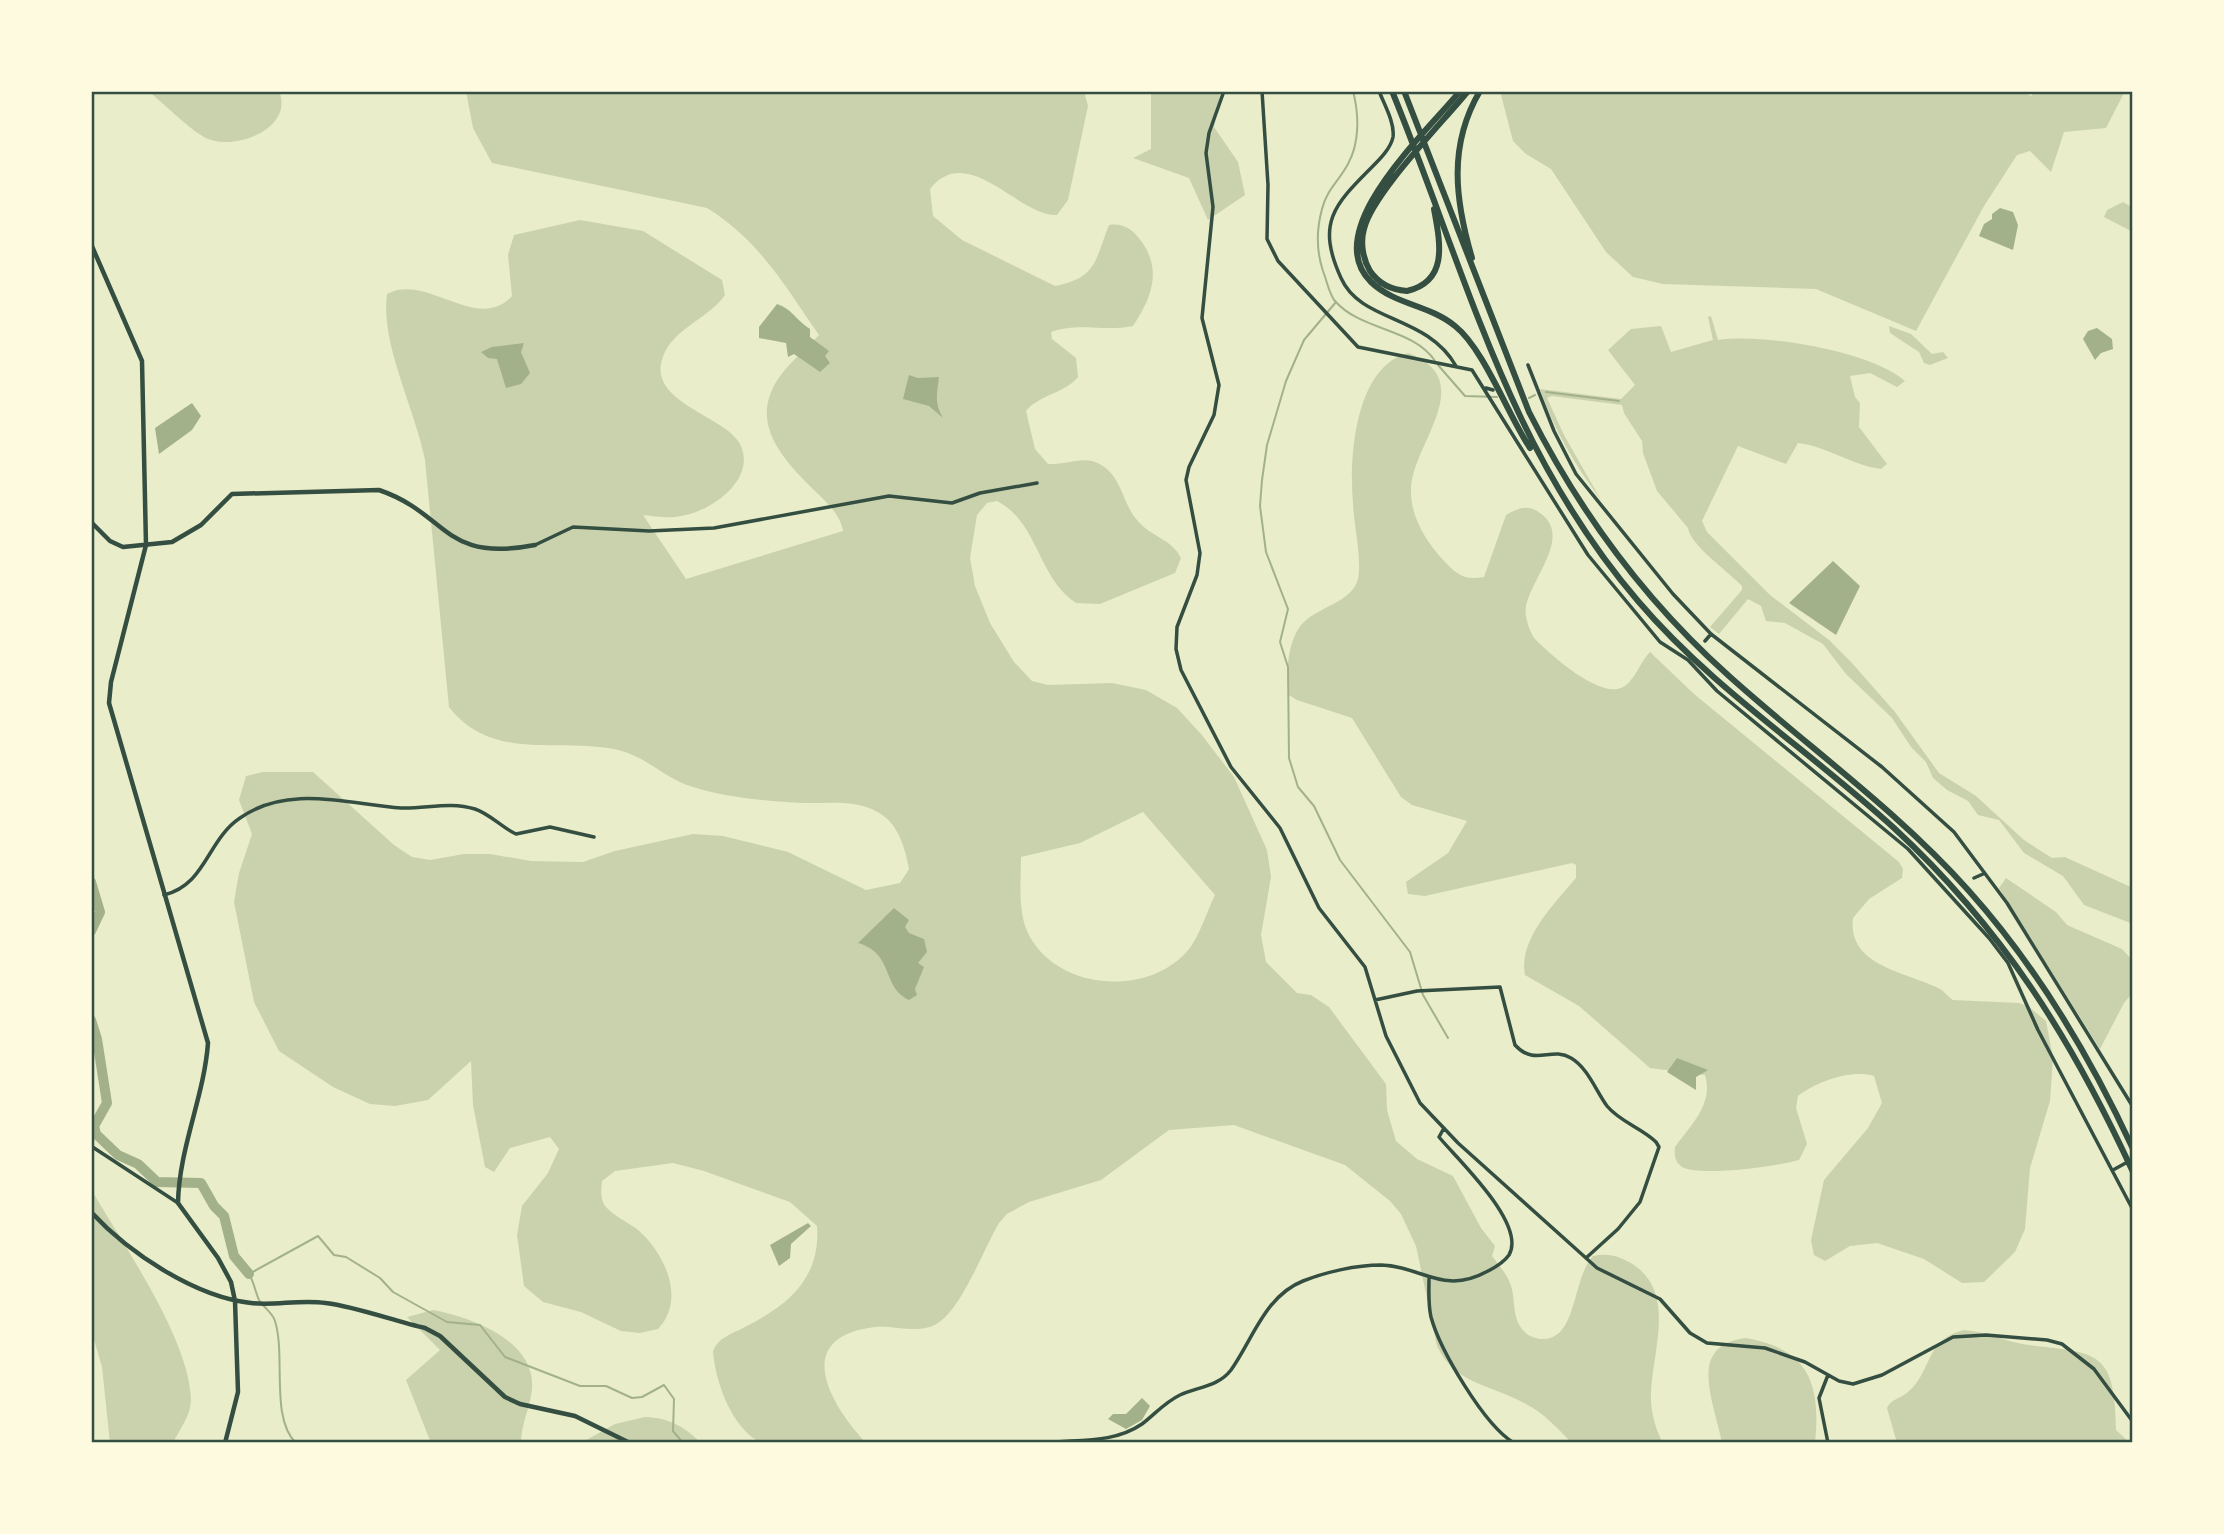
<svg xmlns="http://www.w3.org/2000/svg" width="2224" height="1534" font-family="Quicksand,sans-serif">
<rect width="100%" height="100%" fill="#e9edc9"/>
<!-- green -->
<path fill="#cad2ad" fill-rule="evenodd" d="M148,91h131c16,38 -47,62 -75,46 -20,-12 -38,-32 -56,-46z
M466,91h618l4,15 -20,94 -11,15c-38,2 -89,-74 -127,-26l3,27 29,24 93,46c42,-8 40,-26 54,-61 12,-2 22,3 29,12 25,30 15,59 -5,89 -30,6 -53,-4 -82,6l1,7 24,19 2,19c-14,17 -38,17 -52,34l9,38 13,15c14,1 32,-6 44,-3 30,9 29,41 45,59 14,17 35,19 44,38l-6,15 -75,31 -24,-1c-39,-26 -37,-80 -79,-102l-10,2 -10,12 -7,43 5,28 15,37 24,39 18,19 16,4 64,-2 34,7 31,18 24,26 33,43 33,73 4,27 -10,58 5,27 31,31 14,2 18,12 57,77 1,26 9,31 21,18 36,17 28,52 14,18 -3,10c6,8 14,17 18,27 6,14 1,31 12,46 4,6 11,9 18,10 38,3 31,-59 53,-83 13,-3 24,-1 36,6 52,29 20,95 22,140 1,13 5,29 12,41h-91c-14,-14 -28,-30 -46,-39 -33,-19 -71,-19 -89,-58l-21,-100 -15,-32 -11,-13 -45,-36 -111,-40 -65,5 -68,50 -72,22 -22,12 -8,9c-15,25 -37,85 -61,100 -18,12 -43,2 -63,4 -84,10 -46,76 -9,116h-104c-30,-13 -47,-62 -49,-92 5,-13 18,-17 30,-23 44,-22 78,-49 74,-102l-27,-24 -86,-31 -31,-8 -58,8 -13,10c-1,8 -2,19 4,26 8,9 21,15 31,22 27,23 50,70 21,100l-18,4 -19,-2 -40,-19 -38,-10 -19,-16 -7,-51 5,-29 26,-33 11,-24 -9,-12 -40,11 -16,24 -9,-5 -12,-62 -2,-44 -43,39 -33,6 -25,-2 -37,-17 -54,-36 -25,-49 -20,-100 5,-29 13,-39 -13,-34 7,-24 17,-4h50l81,73 18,12 18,3 34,-6h26l41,7 52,1 32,-11 78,-17 30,2 65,16 78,38 34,-7 9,-14c-3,-17 -9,-40 -24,-52 -24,-19 -54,-13 -82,-14 -36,-2 -75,-5 -110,-16 -25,-7 -46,-29 -71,-36 -59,-15 -129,13 -173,-44l-24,-247c-10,-51 -45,-117 -38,-166 39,-22 91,40 125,2l-4,-41 6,-20 66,-15 63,11 79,49 3,15c-18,26 -57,34 -64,69 -7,40 65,53 79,80 17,34 -26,65 -54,71 -15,4 -28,2 -43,0l43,64 157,-48c-3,-17 -15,-27 -27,-39 -28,-28 -66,-64 -41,-108 10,-18 30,-34 44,-49 -34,-49 -60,-95 -112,-127l-215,-45 -19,-35zM1143,812l72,83c-8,16 -15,40 -26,54 -39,48 -129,42 -159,-12 -13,-22 -9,-56 -9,-80l59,-14z
M1151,91h70l-7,36 24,35 7,33 -37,25 -19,-42 -56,-20 18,-9z
M1500,91h523l8,5 4,-5 89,2 -18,35 -42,4 -13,40 -21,-21 -13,4 -33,51 -68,125 -100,-42 -153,-5 -30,-7 -27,-25 -55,-83 -25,-15 -13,-13z
M2123,202l10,6v24l-29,-15 3,-7z
M1711,316l7,24c45,-7 153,11 187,41l-8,6 -27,-14 -20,3 5,21 5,6 -1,24 28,37 -6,5c-30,-4 -52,-22 -83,-26l-12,21 -48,-18 -36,75 5,11 63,63 59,45 23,23 43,49 44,61 37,23 48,44 28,18 13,-1 68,31v36l-49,-19 -21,-29 -39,-23 -25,-33 -21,-5 -10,-14 -21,-11 -14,-12 -7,-16 -15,-15 -19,-29 -46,-44 -23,-30 -38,-21 -19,-2 -5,-15 -13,-7 -29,35 -9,-7 32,-37v-4c-13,-14 -52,-41 -54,-58l-31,-37 -14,-38 -1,-12 -18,-28 -2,-8 -70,-9 -5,2 17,37 37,65c-26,-35 -47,-70 -61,-111l81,10 14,-14 -27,-35 23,-21 30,-3 10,26 42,-12 -5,-23z
M1889,326l22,8 21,20 11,-2 5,6 -18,7 -6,-2 -5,-11 -29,-19z
M1408,353c72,27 5,90 3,135 -1,28 14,52 32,72 13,14 22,21 41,17l22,-62c12,-7 22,-11 34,-2 37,26 -20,75 -14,103 1,7 5,19 10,24 16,16 62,57 85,48 13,-5 19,-26 29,-36l44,42 205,168 4,7 -1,9 -33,21 -16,19c-6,49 55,54 87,71 5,3 8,8 13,11l66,3 10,4 17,14 7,37 -3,43 -20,67 -5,61 -10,23 -31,30 -22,1 -38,-24 -47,-16 -27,3 -25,15 -11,-6 -3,-15 13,-60 44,-52 14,-25 -8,-27c-23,-7 -58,6 -76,20l-2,12 11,36 -8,16c-20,6 -100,17 -117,7 -7,-5 -8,-12 -7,-20 15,-21 39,-43 30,-72l-55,-7 -71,-62 -54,-31c-7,-35 29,-71 51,-97v-13l-4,-2 -147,33 -17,-2 -2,-12 42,-29 19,-32 -55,-16 -11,-8 -49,-79 -55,-18 -8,-5c-4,-20 -1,-57 14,-72 17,-18 55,-21 56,-51 1,-24 -5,-46 -6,-69 -4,-46 2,-136 55,-150z
M2006,878l50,34 11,13 55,24 11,12v31l-9,11 -24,46 -101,-161z
M91,1189c31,54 98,149 100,210 0,17 -11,29 -18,44h-63l-8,-76 -11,-38z
M433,1310c37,7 103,30 99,79 -2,19 -11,35 -11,54h-90l-25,-63 34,-30 -33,-33z
M1964,1330c23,2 43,12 64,15 70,8 87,5 88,85l14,13h-233l-10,-35c4,-9 13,-9 21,-16 25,-21 16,-52 56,-62z
M1746,1338c63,11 75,46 69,105h-93c-8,-42 -36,-98 24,-105z
M645,1417c24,1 39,9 56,26h-120l34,-19z"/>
<!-- water -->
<path fill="#a3b18a" d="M2000,208l13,4 5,13 -5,25 -34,-14 5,-12 8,-5v-5z
M777,304c14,4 20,17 33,25v8l19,14 -4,5 5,7 -10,9 -26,-18 -6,3 -2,-14 -27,-5v-11z
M2097,328l15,11 1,10 -12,4 -6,7 -12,-21 5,-8z
M524,343l-3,9 9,21 -9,11 -15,4 -9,-29 -9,-1 -7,-6 11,-5z
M909,375l9,3 21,-1c-2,17 -5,26 4,41l-14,-12 -26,-7z
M192,403l9,13 -9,14 -33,24 -4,-26z
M1833,561l27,25 -24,49 -47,-32z
M894,908l15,12 -4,7 4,6 15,6 3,13 -9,11 6,4 -9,22 2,6 -8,5c-28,-13 -14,-46 -51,-57z
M1677,1058l31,12 -12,7v13l-29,-18z
M808,1223l3,3 -20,18 -1,14 -11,8 -9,-21z
M1142,1398l8,8 -8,14 -16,9 -18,-10 5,-5h13z"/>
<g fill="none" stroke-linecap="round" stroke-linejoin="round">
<!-- stream -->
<path stroke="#a3b18a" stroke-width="2" d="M1353,91c6,23 7,51 -5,73 -9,17 -21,25 -26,45 -6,22 -6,41 1,62 4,10 6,23 12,30 26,30 78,27 100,60
M1336,302l-32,38 -18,41 -19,64 -5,35 -2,26 6,46 22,57 -8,33 8,25 1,91 9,29 16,19 26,54 70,92 13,43 25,43
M1438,365l27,31 32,1
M1546,392l73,9
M1529,398l6,-3
M296,1443c-26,-25 -10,-87 -21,-122 -2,-8 -12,-14 -16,-21 -4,-9 -5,-18 -10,-26l69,-38 16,19 12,2 34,21 13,14 54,30 33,3 25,32 75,29h26l26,12 10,-1 22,-12 10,14 -1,32 10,12"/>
<!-- river -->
<path stroke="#a3b18a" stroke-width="10" d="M91,882l9,30 -9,19
M91,1020l6,19 10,64 -13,23 2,8 22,21 20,9 19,18 44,1 13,23 10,10 10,40 15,18"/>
<!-- minor -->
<path stroke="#344e41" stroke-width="3.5" d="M1224,91l-15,42 -3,20 7,54 -11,111 17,67 -5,30 -25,52 -3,13 14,73 -3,22 -20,52 -1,22 5,21 50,97 49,61 39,80 46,59 21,69 34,67 38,40 128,115 11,10 63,31 30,34 17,10 58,5 40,14 34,19 14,3 29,-9 71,-38 33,-2 61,5 15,4 32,25 39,53
M1262,91l6,94 -1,54 11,22 80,86 114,23 116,185 72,87 28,18 29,31 191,158 81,89 19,25 30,67 95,180
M1379,91c5,13 16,32 14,46 -2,11 -13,22 -21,30 -38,38 -56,56 -31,111 20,45 85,36 115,88
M1528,365l26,66 22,43 97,120 38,40 171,133 72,65 53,71 126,204
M1486,388l7,2
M535,545l38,-18 76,4 65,-3 175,-32 63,7 28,-10 57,-10
M1705,641l6,-7
M1974,878l9,-4
M164,895c42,-10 43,-55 76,-77 48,-34 108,-14 161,-10 25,1 49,-7 74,1 15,5 26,18 41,25l34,-7 44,10
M1375,1000l42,-9 83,-4 15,58c20,22 36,1 56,13 17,10 25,33 36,48 13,16 35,22 49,36l3,5 -19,55 -22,27 -32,29
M91,1146l87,57
M2113,1170l20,-11
M1429,1279c0,12 -1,25 2,38 9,33 53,108 83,126
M1828,1375l-9,23 9,45
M1044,1443c33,-4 69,1 98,-19 12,-9 23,-22 38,-29 17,-8 38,-8 51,-25 22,-31 34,-74 72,-89 23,-9 53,-16 78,-16 41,1 62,31 107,6 8,-4 16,-9 21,-16 18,-31 -51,-95 -70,-118l5,-9"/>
<!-- tertiary -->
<path stroke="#344e41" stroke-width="4.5" d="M91,244l51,117 4,184 -35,137 -2,21 99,340c-4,54 -29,105 -30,160l40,55 13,24 4,19 3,91 -13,51
M91,522l19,19 13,6 49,-5 29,-17 31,-31 147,-4c70,24 63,73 156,55
M91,1212c38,41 104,85 160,91 24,3 49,-4 75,0 31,4 68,18 99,25l15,8 65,61 15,7 55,12 55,27"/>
<!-- motorway -->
<path stroke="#344e41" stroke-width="6" d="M1392,91c74,181 115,357 246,510 74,87 172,150 256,227 109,101 177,210 239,344
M1404,91l125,321c51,101 116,189 200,264 80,72 168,134 240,215 68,76 121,165 164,258
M1460,91c-32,40 -142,139 -89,191 24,23 59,23 84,44 29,23 53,89 75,122
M1434,209c6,33 15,72 -27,82 -15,-1 -28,-7 -37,-20 -7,-12 -10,-28 -6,-42 8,-35 79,-107 104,-138
M1472,258c-17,-58 -24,-113 8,-167"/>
</g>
<!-- border -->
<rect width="2224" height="1534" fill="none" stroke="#fefae0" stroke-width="186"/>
<rect x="93" y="93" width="2038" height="1348" fill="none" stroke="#344e41" stroke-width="2.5"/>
</svg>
